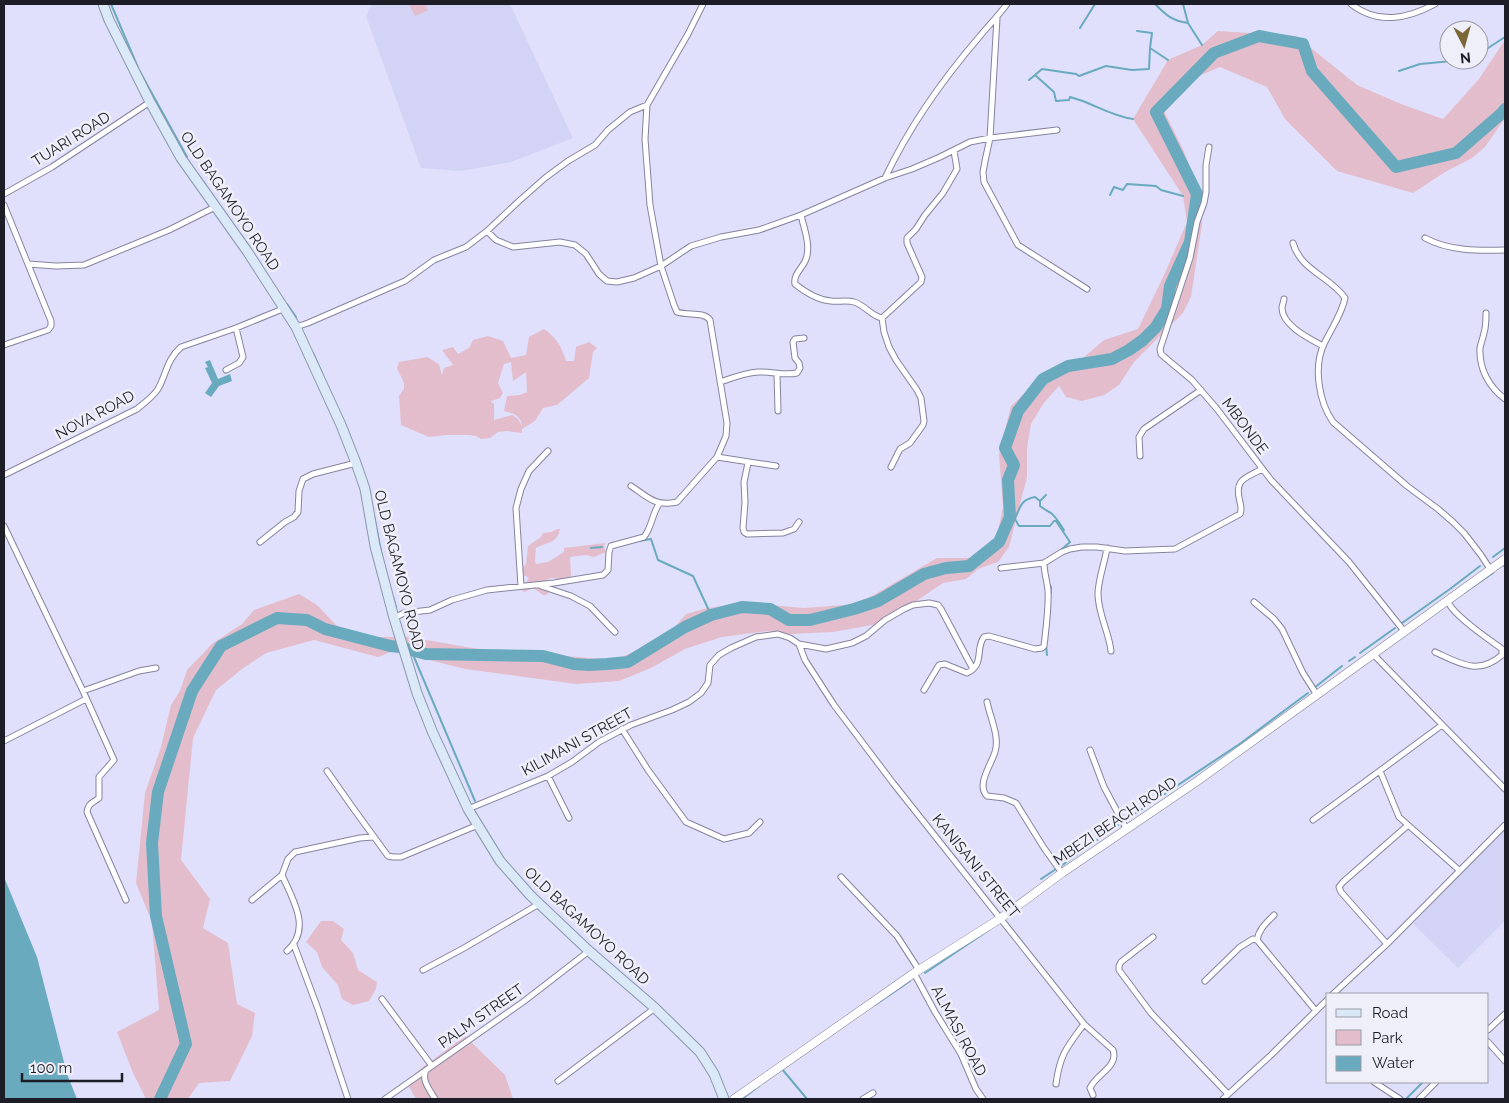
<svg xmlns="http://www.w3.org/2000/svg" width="1509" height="1103" font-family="Raleway,sans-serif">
<rect width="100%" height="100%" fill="#e0e0fc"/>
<!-- built -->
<path fill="#d3d3f6" d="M372,4h138l63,134 -62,24 -50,9 -40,-3 -55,-152z
M1505,830v91l-47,47 -45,-44 45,-48z"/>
<!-- green -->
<path fill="#e3bdcc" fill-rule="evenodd" d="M409,4h16l3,6 -13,6z
M1218,31l78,5 61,49 44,19 42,15 36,-40 26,-39v78l-20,29 -13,11 -27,14 -32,21 -76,-22 -52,-52 -18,-32 -47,-20 -33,14 -23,30 19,38 13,34 6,41 -11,73 -8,16 -49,49 -15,23 -15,10 -22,6 -16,-4 -7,-11 -16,18 -12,20 -4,24v29l-18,70 -11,15 -20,7 -12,10 -23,4 -28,19 -37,22 -45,8 -43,2 -22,-3 -46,6 -37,12 -34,19 -32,13 -43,3 -111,-15 -72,-18 -15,6 -64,-17 -48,13 -24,16 -26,21 -23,48 -12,122 29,39 -7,29 25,15 9,61 18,9 -3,23 -22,45 -31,2 -11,16h-42l-13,-26 -16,-41 42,-22 -7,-88 -16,-39 9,-90 16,-46 10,-42 9,-14 7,-21 26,-27 29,-19 12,-14 45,-16 18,11 20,21 33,11h39l69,12 137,11 50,-22 21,-24 21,-6 42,-5 55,5 54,-4 79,-46h33l21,-10 6,-12 6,-29 -4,-53 12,-48 28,-26 44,-22 21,-18 34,-11 27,-56 22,-51 -4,-26 -50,-77 35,-59 34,-15z
M544,329c12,8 18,18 22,32h8l2,-14 13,-5 8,6 -4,4 -4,26 -32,27 -14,3 -8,13 -13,8v4l-15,-2 -9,1 -8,6 -9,1 -5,-3 -7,-1h-23l-17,2 -28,-12 -2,-29 5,-7v-6l-7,-15 2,-6 28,-5 12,7 3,11 2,-7 9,-3 -11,-15 11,-3 5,7 11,-6 4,-8 15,-4 15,5 8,17 15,-3 3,-18zM511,362l2,19 13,-9 1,20 -7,3 -13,1 -3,15c9,2 17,5 18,15l-4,-7 -6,-4 -18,5v-16l-3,-3 9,-3 3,-5 -5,-10 6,-19z
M557,529h3c-3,15 -13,13 -24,19l-1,13 1,3 12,-2 16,-10v-4l41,-5 -1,4 2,5 -12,5 -8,-2 -16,2 1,19 -2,5 -10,1 -1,-3c-5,-2 -9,-1 -13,2l4,11 -3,3h-3l-10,-7 -9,4 -5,-4 7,-5 3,-5 -7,-4 -1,-5 5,-5 2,-18 13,-9 2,-4 9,-1z
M321,921h12l11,8 -3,11 12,13 5,17 19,12 -1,7 -7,12 -16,4 -11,-6 -4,-14 -16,-18 -5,-15 -11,-10z
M465,1036l40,39 8,24h-97l-7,-12 6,-13 4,-4z"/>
<!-- water -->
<path fill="#69aabe" d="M210,360l8,19 12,-5 2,7 -13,5 -8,11 -6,-4 7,-10 -7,-15 3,-1 -3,-5z
M4,877l33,80 30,117 10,25h-73z"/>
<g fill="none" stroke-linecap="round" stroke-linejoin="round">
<!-- stream -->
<path stroke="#69aabe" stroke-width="2" d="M111,4l28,66 48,87
M1155,4c11,11 17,17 33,19l14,22
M1183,4l5,19
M1080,28l15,-24
M1137,31l15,2 -2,15 18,12
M1479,54l26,-17
M1399,71l21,-7 43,-4
M1035,75l7,-6 34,5 3,2 27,-10 26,4 17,-1 1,-21
M1029,80l6,-5 19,17 2,9 13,-1 1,-3c7,2 14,4 20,7 14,6 28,13 43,15
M199,176l6,8
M1110,195l4,-8 9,3 4,-6 29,2 5,4 22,6
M287,304l9,13
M313,353l9,20
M1040,501v5c4,3 7,5 11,7 5,4 9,11 13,17
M374,516l8,40
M1015,519l4,7h31l4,-5h2l14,21 -9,8
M1005,528c3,-2 7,-5 9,-8 7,-12 5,-20 21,-23l5,4 6,-6
M639,541l12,-2 7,21 35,16 18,39
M591,548l11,-1
M1493,557l12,-9
M1504,566l1,-1
M1049,584l2,3v6
M1464,593l29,-20
M393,597l3,10
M1450,603l8,-6
M1402,623l48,-34 30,-23
M1046,645l1,10
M411,650l64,151
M1360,653l35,-25
M1349,661l6,-4
M1314,688l28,-22
M1127,819l114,-76 67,-50
M1061,866l57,-41
M1041,879l15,-10
M925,973l64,-43
M875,1005l35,-24
M1488,1046l5,5
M782,1069l25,30
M742,1099l17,-13
M1406,1099l17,-17"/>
<!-- river -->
<path stroke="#69aabe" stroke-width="12" d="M160,1099l26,-55 -30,-128 -4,-73 6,-51 34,-101 29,-45 56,-28 30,2 18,9 65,17 10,1 26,7 117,2 31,8 15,1 18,-1 21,-2 57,-35 26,-12 31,-8 28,2 19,11h21l44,-11 24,-8 46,-27 22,-6 23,-2 30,-24 11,-25 -2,-37 6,-15 -9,-17 13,-37 25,-32 25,-13 44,-7 17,-9 14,-10 13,-13 11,-18 3,-23 20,-44 7,-48 -41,-82 58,-59 45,-17 44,8 9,27 84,96 60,-14 46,-40 3,-4"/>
<defs>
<path id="minor" d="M1351,4c27,21 56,15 84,0
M997,18l-7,120 -5,23 -2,11 1,10 34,63 69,44
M1209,147l-3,18v27l-2,11 -7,19 -7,36 -30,91 1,5 8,7 23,19 25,29 54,71 78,82 55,69
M885,178c24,-51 58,-99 95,-142 9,-11 19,-21 27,-32
M4,194l48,-27 98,-65
M4,205l47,116v5l-3,4 -44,15
M801,215c3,14 10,30 5,44 -3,9 -13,15 -11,25 10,8 23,16 36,17 7,1 16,-1 23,1 11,3 17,14 28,16l39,-36 1,-5 -15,-34v-5l9,-9 9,-14 18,-22 14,-24 -3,-18
M487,231l9,9 17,7 47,-5 15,3 11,9 13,20 8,7 10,1 17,-4 27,-12 30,-20 30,-9 38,-7 42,-15 84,-37 27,-9 28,-12 30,-15 20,-4 67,-8
M1425,238c24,13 54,13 80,12
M1293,243c7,27 38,34 52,55 -3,16 -14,31 -21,46 -11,23 -5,58 9,78l74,64 31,23 15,13 11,11 17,22 9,14
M28,264l28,2 28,-1 85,-35 46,-23
M1284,299c0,1 -2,8 -2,8 -1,18 28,32 41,39
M1486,313c0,7 0,14 -2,20 -1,5 -3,10 -4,15 -1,21 9,39 25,51
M882,318l2,14 5,15 7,13 21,30 4,8 3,23 -1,4 -13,18 -10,6 -9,18
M296,327l12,-4 97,-42 29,-21 32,-13 21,-16 32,-30 26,-23 23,-17 27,-16 13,-15 22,-18 17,-7
M226,370l13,-7 4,-6 -7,-29
M777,374l1,37
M720,382c12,-4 24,-9 38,-10 13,-1 26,4 39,1l3,-5 -1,-5 -4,-5 -2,-16 2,-3 9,-1
M1140,456l-1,-19 5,-8 57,-39
M717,457l59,9
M748,463l-4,19 1,20 -2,26 1,4 3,2 36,-1 11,-4 5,-7
M4,475l133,-66c7,-6 16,-12 21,-20 8,-14 9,-30 23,-42l55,-19 49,-20
M631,486c17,11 24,21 46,16l40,-45 9,-21 1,-13 -17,-103c-7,-9 -22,-4 -33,-8l-3,-7 -13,-39 -11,-61 -5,-66 2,-34 41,-71 15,-30
M4,526l79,165 31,69 -15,17v21c-6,5 -11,5 -12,14l39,88
M260,542l25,-20 9,-5 4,-5 1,-21 4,-12 10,-5 43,-11
M1107,548c-2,14 -9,32 -9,46 0,20 11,38 13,57
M1001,568l43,-5 18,-11 8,-3 12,-2h15l28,4 50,-2 65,-35c2,-5 1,-7 0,-12 -6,-23 4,-23 22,-33
M521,586l-5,-78 5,-19 8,-18 19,-20
M541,586l30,10 19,10 25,26
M1254,602l20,17 8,10 21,44 14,22
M394,618l10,-5 26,-3 22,-10 35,-10 67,-7 49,-8 5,-5 1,-18 2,-6 33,-9c8,-10 8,-23 15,-33
M799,644l6,16 29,45 59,78 191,241 29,26c6,17 -17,24 -23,38l3,7
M1435,652c24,11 43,24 67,3v-6c-12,-9 -51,-35 -54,-48
M1373,654l132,135
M924,690l15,-25 6,-1 22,9c18,-8 8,-25 17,-36l5,-1 46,13 7,-1 2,-2c2,-18 5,-38 4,-56 -1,-9 -4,-18 -4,-27
M83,691l56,-20 17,-3
M987,702c3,15 13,35 8,50 -4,13 -19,33 -8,44l17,2 12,5 28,45 18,25
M622,729l26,41 38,52 38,17 25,-6 11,-11
M4,741l82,-42
M1090,750l14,37 23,43
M327,771l26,37 35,48 5,1h8l77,-32
M1380,771l19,46 60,53
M548,776l21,42
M468,809l80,-33 24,-14 27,-20 32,-17 41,-15 17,-8 12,-9 7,-10 2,-18 9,-10 12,-7 25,-11 22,-3 12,4 9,6 27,5 26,-6 14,-7 19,-16 19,-11 9,-4 16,-2 9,2 3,4 32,60
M1313,820l129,-95
M282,875c11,25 30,54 5,76
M841,877l56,59 22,34
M252,900l30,-25 6,-16 7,-7 65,-14 13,-1
M1153,937l-32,25 -2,4v4l32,43 77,81
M1257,940c2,-11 9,-17 17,-25
M1387,944l-46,-52 -2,-5 4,-5 64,-56
M294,945l24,64 30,90
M423,970l41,-22 75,-44
M914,973l21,39 26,42 15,35 7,10
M1205,981l35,-34 13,-8 4,1 59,71
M1333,994l54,-50 118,-119
M382,999l50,67
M1488,1030l17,-16
M1488,1042l17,19
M426,1070c-5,10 4,20 9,29
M558,1081l97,-73
M1374,1082l26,17
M1056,1084c4,-30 11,-37 28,-60
M385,1099l138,-97 66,-51
M863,1099l10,-6
M1223,1099l48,-44 57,-56
M1419,1099l17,-17"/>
<path id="secondary" d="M734,1099l180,-126 87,-55 61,-45 134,-91 309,-223"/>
<path id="primary" d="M103,4l6,16 41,82 31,56 66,93 49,76 45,98 15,38 9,26 10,57 19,72 23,75 15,38 36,78 32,52 30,34 59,56 66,57 45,44 14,22 10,25"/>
</defs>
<!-- minor casing -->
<use href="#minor" stroke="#85849e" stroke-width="7"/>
<!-- secondary casing -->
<use href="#secondary" stroke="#85849e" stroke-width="9"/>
<!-- primary casing -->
<use href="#primary" stroke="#8897ab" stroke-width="11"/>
<!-- minor -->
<use href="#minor" stroke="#fff" stroke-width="5"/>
<!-- secondary -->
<use href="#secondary" stroke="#fff" stroke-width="8"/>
<!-- primary -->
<use href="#primary" stroke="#dae8f7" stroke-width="9"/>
</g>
<g text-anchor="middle" stroke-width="5" stroke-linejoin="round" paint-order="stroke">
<!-- street labels -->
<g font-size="15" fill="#1d1d27" stroke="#efeffa">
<text transform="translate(71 139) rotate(-32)" y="5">TUARI ROAD</text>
<text transform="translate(230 201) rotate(56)" y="5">OLD BAGAMOYO ROAD</text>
<text transform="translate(95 415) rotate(-28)" y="5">NOVA ROAD</text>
<text transform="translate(1245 426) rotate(53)" y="5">MBONDE</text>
<text transform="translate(399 570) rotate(76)" y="5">OLD BAGAMOYO ROAD</text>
<text transform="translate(577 742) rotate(-29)" y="5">KILIMANI STREET</text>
<text transform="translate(1115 821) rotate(-34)" y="5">MBEZI BEACH ROAD</text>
<text transform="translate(976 866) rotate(51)" y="5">KANISANI STREET</text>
<text transform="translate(587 926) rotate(43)" y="5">OLD BAGAMOYO ROAD</text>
<text transform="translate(481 1016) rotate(-35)" y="5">PALM STREET</text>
<text transform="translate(959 1031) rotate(62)" y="5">ALMASI ROAD</text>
</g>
</g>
<!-- border -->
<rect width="1509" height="1103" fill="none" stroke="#1d1d27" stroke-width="10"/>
<!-- legend -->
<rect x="1326" y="993" width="162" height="90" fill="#efeffa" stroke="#9b9ba6"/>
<rect x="1336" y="1009" width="25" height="8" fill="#dae8f7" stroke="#9b9ba6"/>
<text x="1372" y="1018" font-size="15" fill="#1d1d27">Road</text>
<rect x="1336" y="1030" width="25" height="15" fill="#e3bdcc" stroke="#9b9ba6"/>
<text x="1372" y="1043" font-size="15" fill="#1d1d27">Park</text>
<rect x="1336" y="1056" width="25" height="15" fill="#69aabe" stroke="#9b9ba6"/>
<text x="1372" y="1068" font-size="15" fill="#1d1d27">Water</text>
<!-- north arrow -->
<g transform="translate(1464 45) rotate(174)"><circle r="24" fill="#efeffa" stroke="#9b9ba6"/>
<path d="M0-4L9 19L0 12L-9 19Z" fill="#796735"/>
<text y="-8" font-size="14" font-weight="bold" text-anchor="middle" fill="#1d1d27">N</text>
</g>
<!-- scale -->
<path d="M22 1073v8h100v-8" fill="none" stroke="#1d1d27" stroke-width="2.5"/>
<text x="30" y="1073" font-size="15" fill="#1d1d27" stroke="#efeffa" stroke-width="4" paint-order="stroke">100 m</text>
</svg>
